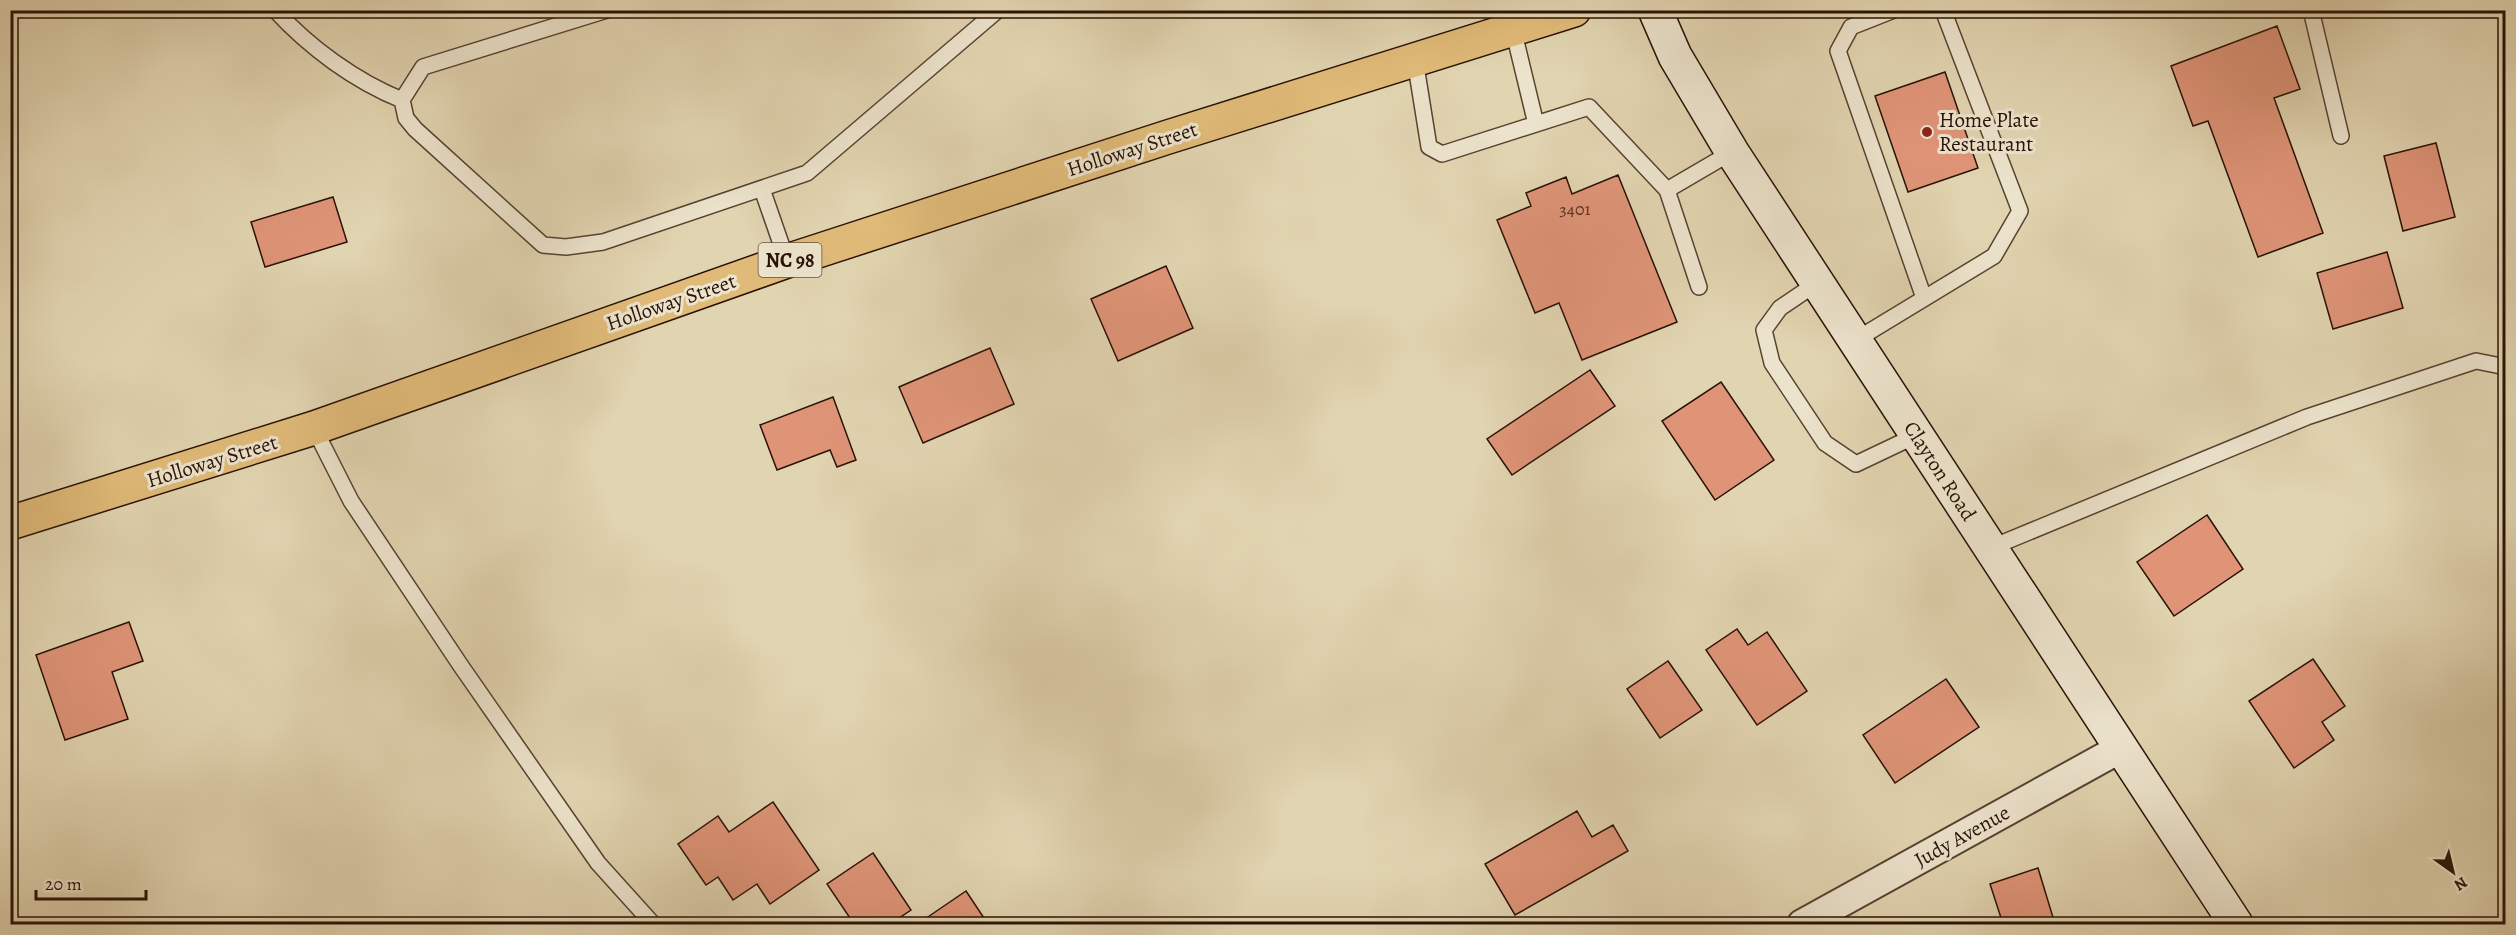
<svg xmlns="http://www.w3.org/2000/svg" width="2516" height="935" font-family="Alegreya,serif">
<rect width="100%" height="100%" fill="#e1d4b0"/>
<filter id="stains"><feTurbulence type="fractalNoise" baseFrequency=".00333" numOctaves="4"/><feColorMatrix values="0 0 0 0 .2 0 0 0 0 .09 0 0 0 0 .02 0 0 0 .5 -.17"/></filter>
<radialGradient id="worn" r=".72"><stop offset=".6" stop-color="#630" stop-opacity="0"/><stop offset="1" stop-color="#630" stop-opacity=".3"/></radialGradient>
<!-- building -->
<path fill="#df9478" stroke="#291206" stroke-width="1.5" d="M2277,26l23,63 -26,9 49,135 -65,24 -50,-136 -15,5 -22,-60z
M1945,72l33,96 -70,24 -33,-96z
M2436,143l19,74 -52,14 -19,-75z
M1618,175l59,147 -95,38 -23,-57 -24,10 -38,-93 34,-14 -5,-13 40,-16 6,17z
M333,197l14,45 -82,25 -14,-45z
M2387,252l16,56 -70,21 -16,-56z
M1166,266l27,62 -75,33 -27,-62z
M990,348l24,56 -91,39 -24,-56z
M1590,370l25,36 -103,69 -25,-36z
M1721,382l53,78 -59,40 -53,-79z
M833,397l23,63 -19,7 -7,-17 -53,20 -17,-45z
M2207,515l36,54 -69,47 -37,-54z
M129,622l14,39 -31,11 16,47 -63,21 -29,-85z
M1737,629l11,16 19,-13 40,59 -50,34 -51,-75z
M2313,659l32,47 -23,16 12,18 -40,28 -45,-67z
M1668,661l34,49 -42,28 -33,-49z
M1946,679l33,48 -84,56 -32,-48z
M773,802l46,68 -49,34 -13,-20 -24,16 -15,-23 -12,8 -28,-41 40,-28 11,16z
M1577,811l15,26 21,-12 15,26 -113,64 -30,-51z
M873,853l38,57 -21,14h-36l-27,-40z
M2038,868l17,56h-52l-13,-40z
M966,891l22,33h-68l-1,-1z"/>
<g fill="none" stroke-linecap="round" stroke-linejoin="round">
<defs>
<path id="lane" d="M275,10c35,38 80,71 127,90
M607,10l-184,57 -21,33 4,18 9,11 128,116 23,2 37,-5 204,-69 191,-163
M1894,10l-43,17 -13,24 86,247
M2311,10l30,126
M1513,29l23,95
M1415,60l14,87 13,7 147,-47 78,83
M762,189l25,72
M1817,283l-37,25 -16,22 8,33 53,80 31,21 61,-29
M1699,287l-32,-97 65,-38
M1854,341l140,-85 26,-45 -77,-201
M314,428l37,73 110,165 137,197 55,61
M1990,548l317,-131 169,-56 30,6"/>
<path id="street" d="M1802,924l319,-176"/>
<path id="secondary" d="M1655,10l20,46 57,96 504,772"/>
<path id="highway" d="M10,523l304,-95 473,-167 381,-124 406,-127"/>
</defs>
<!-- lane casing -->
<use href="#lane" stroke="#574230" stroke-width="18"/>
<!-- street casing -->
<use href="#street" stroke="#574230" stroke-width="32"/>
<!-- secondary casing -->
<use href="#secondary" stroke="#291206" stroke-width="36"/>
<!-- highway casing -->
<use href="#highway" stroke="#291206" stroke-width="36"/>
<!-- lane -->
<use href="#lane" stroke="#ece3cc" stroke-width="15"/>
<!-- street -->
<use href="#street" stroke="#ece3cc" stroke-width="28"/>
<!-- secondary -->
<use href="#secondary" stroke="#ece3cc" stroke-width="33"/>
<!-- highway -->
<use href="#highway" stroke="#e0ba78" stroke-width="33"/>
</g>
<!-- markers -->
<circle fill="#8f2418" stroke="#ece3cc" stroke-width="2" cx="1927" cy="132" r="6"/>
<g text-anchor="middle" stroke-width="6" stroke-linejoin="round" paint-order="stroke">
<!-- number labels -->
<g font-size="18" fill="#563222">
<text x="1575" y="215">3401</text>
</g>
<!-- shield labels -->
<rect fill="#ece3cc" stroke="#645141" stroke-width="1.5" x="758.5" y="243" width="63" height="34" rx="4.5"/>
<g font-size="20" font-weight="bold" fill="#291206">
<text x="790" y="267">NC 98</text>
</g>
<!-- poi labels -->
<g font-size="21" fill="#291206" stroke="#ece3cc" text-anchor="start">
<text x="1939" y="127">Home Plate<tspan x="1939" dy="24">Restaurant</tspan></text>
</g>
<!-- street labels -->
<g font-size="21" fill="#291206" stroke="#ece3cc">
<text transform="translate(1132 149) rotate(-18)" y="7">Holloway Street</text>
<text transform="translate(671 302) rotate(-19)" y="7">Holloway Street</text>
<text transform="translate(212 461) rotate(-17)" y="7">Holloway Street</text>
<text transform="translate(1940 471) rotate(57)" y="7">Clayton Road</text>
<text transform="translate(1962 836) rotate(-29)" y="7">Judy Avenue</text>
</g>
</g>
<!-- margin -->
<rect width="2516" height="935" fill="none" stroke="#e1d4b0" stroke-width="36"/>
<rect x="12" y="12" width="2492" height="911" fill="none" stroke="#291206" stroke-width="3"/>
<rect x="18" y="18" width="2480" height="899" fill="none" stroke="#291206" stroke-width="1.5"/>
<!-- north arrow -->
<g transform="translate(2453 872) rotate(146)" stroke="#ece3cc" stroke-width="4.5" paint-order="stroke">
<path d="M0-4.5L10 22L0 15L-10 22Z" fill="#291206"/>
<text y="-9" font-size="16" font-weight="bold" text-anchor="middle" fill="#291206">N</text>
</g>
<!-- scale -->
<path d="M36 890v9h110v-9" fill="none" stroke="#291206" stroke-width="3"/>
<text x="45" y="890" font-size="18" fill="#291206" stroke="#ece3cc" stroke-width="4.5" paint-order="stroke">20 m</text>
<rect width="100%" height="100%" filter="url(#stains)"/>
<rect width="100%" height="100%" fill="url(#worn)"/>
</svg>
